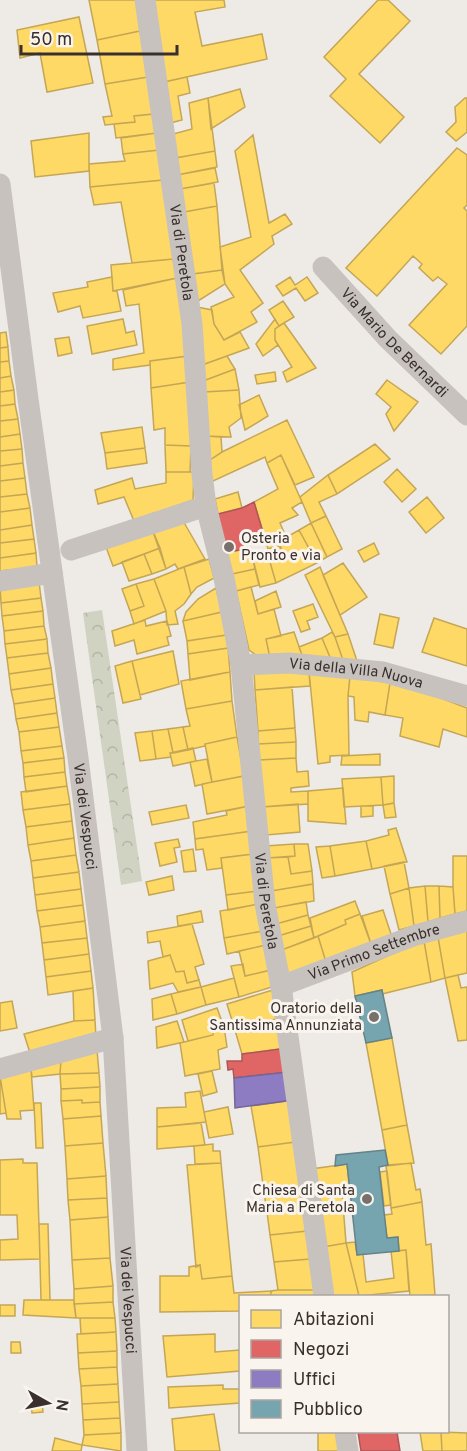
<svg xmlns="http://www.w3.org/2000/svg" width="467" height="1451" font-family="Overpass,sans-serif">
<defs>
<pattern id="park-crowns" width="20" height="18" patternUnits="userSpaceOnUse" patternTransform="scale(1.5)"><rect width="20" height="18" fill="#d0d3c1"/><path d="M2 6a3 3 0 1 1 6 0M12 15a3 3 0 1 1 6 0" fill="none" stroke="#b3b5a6"/></pattern>
</defs>
<rect width="100%" height="100%" fill="#eeeae6"/>
<!-- park -->
<path fill="url(#park-crowns)" d="M102,610l40,271 -21,4 -38,-272z"/>
<!-- homes -->
<path fill="#ffd966" stroke="#c4a655" stroke-width="1.5" d="M89,0h47l4,31 -43,9z
M151,0h73l1,7 -30,5 7,34 60,-12 5,25 -103,23z
M378,0h10l22,21 -51,53 45,43 -24,26 -50,-47 16,-17 -22,-22z
M79,17l14,66 -46,9 -7,-39 -20,5 -3,-28z
M140,31l8,46 -43,7 -8,-44z
M148,77l5,37 -19,2 1,6 -30,3 -2,-8 9,-1 -7,-32z
M187,77l3,16 -12,3 4,24 -12,3 -6,-41z
M240,89l5,18 -34,22 -3,-31z
M208,98l7,53 -40,7 -2,-24 19,-5 -3,-26z
M465,98h2v34l-11,9 -10,-9 10,-10 -1,-15z
M153,114l4,19 -41,5 -2,-14 21,-2 -1,-6z
M89,133v38l-54,6 -4,-36z
M157,133l2,17 -36,4 -2,-16z
M253,135l16,88 16,-9 7,10 -20,12 2,8 -34,26 23,33 -12,9 6,10 -33,18 -10,-16 -3,-17 23,-10 -9,-13 -5,-37 31,-10 -16,-86z
M457,148l10,7v50l-3,3 3,3v115l-26,28 -32,-29 38,-41 -9,-7 -5,4 -14,-13 3,-4 -9,-8 -36,40 -31,-28z
M159,150l4,30 -73,7 -1,-23 36,-3 -2,-7z
M215,151l2,16 -40,8 -2,-17z
M215,168l3,14 -38,7 -3,-14z
M163,180l10,79 -41,4 -11,-61 -27,3 -4,-18z
M214,183l3,23 -33,6 -4,-23z
M217,206l5,64 -29,4 -9,-62z
M173,259l4,19 -64,13 -2,-26z
M222,270l3,14 -27,17 -5,-27z
M112,277l1,14h4l4,20 -38,7 -3,-12 -22,6 -5,-19 35,-6 -1,-5z
M290,277l5,8 12,-8 11,16 -13,8 -9,-13 -13,8 -7,-10z
M177,278l11,78 -38,5v4l-37,5v-11l31,-6 -5,-49 -13,2 -3,-16z
M283,301l11,16 -15,9 -10,-16z
M197,307l15,3 2,14 10,16 16,-8 9,16 -47,17z
M123,319l3,14 8,-2 3,14 -45,9 -5,-28z
M275,319l4,7 -4,3v11l3,5 -15,11 -7,-12z
M284,323l32,45 -29,14 -4,-10 9,-5 -17,-27v-11z
M6,332l2,15 -8,1v-15z
M69,337l3,16 -14,3 -3,-17z
M8,347l1,14 -9,1v-14z
M188,356l2,26 -39,6 -1,-27z
M227,356l8,13 -32,12 -1,-16z
M9,361l2,15 -11,2v-16z
M235,369l4,21 -35,2 -1,-11z
M275,372l1,9 -19,3 -2,-9z
M11,376l3,14 -14,2v-14z
M387,380l31,22 -24,29 -8,-17 5,-7 -15,-13z
M190,382l1,64 -26,-1v-17l-11,2 -3,-42z
M14,390l1,14 -15,2v-14z
M239,390l2,28 -12,9 2,10 -25,-1 -2,-44z
M259,395l9,21 -23,14 -6,-25z
M15,404l3,15 -18,2v-15z
M18,419l2,15 -20,3v-16z
M287,420l27,57 -19,8 -14,-30 -14,8 -2,-6 -54,25 -4,-20 15,-10z
M142,427l3,21 -40,5 -4,-20z
M20,434l2,15 -22,2v-14z
M206,436l15,1 1,15 -15,10z
M375,444l15,15 -53,35 -9,-19z
M165,445l26,1 -1,26h-24z
M145,448l2,15 -40,6 -2,-16z
M22,449l1,14 -23,3v-15z
M281,455l21,47 -10,6 6,7 -18,8 6,14 -8,5 2,3 -12,4 -14,-47 24,-13 -11,-26z
M23,463l2,15 -25,3v-15z
M397,469l19,20 -14,13 -18,-20z
M166,472h28l-1,28 -59,21 -10,-24 -26,7 -3,-14 37,-12 3,11 31,-6z
M328,475l9,19 -18,8 7,14 -15,7 -11,-26z
M25,478l2,16 -27,3v-16z
M238,492l4,16 -24,6 -3,-15z
M27,494l3,14 -30,4v-15z
M427,497l17,21 -18,15 -17,-21z
M30,508l2,17 -32,5v-18z
M326,516l16,33 -15,8 -16,-34z
M182,519l23,40 -27,10 -3,-5 -9,5 -14,-40z
M311,523l16,34 -10,6 -18,-33z
M32,525l2,14 -34,4v-13z
M152,529l8,19 -47,18 -7,-19z
M299,530l18,33 -41,20 -6,-21 14,-5 -6,-15z
M34,539l2,14 -36,5v-15z
M374,543l5,11 -15,8 -6,-11z
M280,545l4,12 -14,5 6,21 -16,4 -8,-32z
M160,548l6,21 -14,5 -8,-20z
M248,549v6h4l3,14 -23,5 -5,-22z
M36,553l1,14 -37,4v-13z
M144,554l8,20 -23,7 -7,-19z
M209,559l5,19 -17,9 -6,7 -7,-27z
M343,563l24,34 -27,18 -17,-40z
M184,567l7,27 -7,10 -9,7 3,13 -11,1 -1,-14 -12,-32z
M320,567l20,48 8,19 -13,3 -30,-62z
M255,569l4,16 -23,6 -4,-17z
M154,579l12,32 -32,13 -4,-13 14,-5 -8,-22z
M39,582l2,16 -40,5 -1,-17z
M136,584l8,22 -14,5 -8,-22z
M251,587l7,27 16,-5 7,27 -15,3 4,19h-10l-11,-8 -13,-59z
M216,588l6,24 -39,9 3,-9 12,-13z
M276,591l5,16 -23,7 -3,-13z
M41,598l2,13 -41,5 -1,-13z
M313,604l5,13 -11,4 3,8 -9,3 -8,-21z
M43,611l1,15 -40,5 -2,-15z
M222,612l4,23 -39,6 -4,-20z
M380,614l19,4 -6,30 -19,-4z
M434,618l33,11v37l-45,-14z
M145,620l1,6 21,-5 4,15 -4,1 2,8 -32,9 -3,-14 -19,6 -3,-15z
M44,626l3,13 -42,5 -1,-13z
M294,632l9,26h-33l-4,-19z
M332,632l3,5 9,26 -12,-1 -10,-24z
M348,634l10,30 -14,-1 -9,-26z
M226,635l2,13 -40,6 -1,-13z
M322,638l10,24 -29,-4 -4,-11z
M47,639l1,14 -41,5 -2,-14z
M228,648l2,24 -40,8 -2,-26z
M173,651l6,33 -39,11 -8,-34z
M48,653l3,15 -42,6 -2,-16z
M132,661l9,38 -18,4 -8,-37z
M51,668l2,16 -42,6 -2,-16z
M254,671h55l1,15 -55,4z
M309,671l41,5 -2,20 1,59 -19,1v6l-12,2z
M230,672l2,29 -46,8 -5,-28z
M350,676l40,7 -5,32 -16,-3 -1,10 -13,-2 -1,-23 -6,-1z
M390,683l35,9 42,16v29l-24,-8 -4,18 -39,-11 3,-18 -18,-3z
M53,684l2,14 -41,6 -3,-14z
M292,687l3,41 -37,3 -3,-41z
M55,698l2,15 -41,6 -2,-15z
M232,701l5,36 -32,7v2l-17,4 -5,-23 7,-1 -4,-17z
M57,713l2,14 -40,5 -3,-13z
M59,727l3,19 -41,5 -2,-19z
M183,727l5,23 -15,3 -5,-24z
M295,728l1,14 -38,2v-13z
M168,729l5,24h-3l1,4 -15,2 -4,-28z
M152,731l4,28 -16,2 -5,-28z
M237,737l7,39 -32,6 -7,-38z
M296,742v16l-37,2 -1,-16z
M62,746l2,12 -41,5 -2,-12z
M193,748l3,13 -23,5 -3,-13z
M380,754v11h-39l1,-9z
M64,758l1,14 -41,5 -1,-14z
M296,758l1,14 11,-1 1,15 -18,2v4l17,-1v13l-46,3 -3,-47z
M207,759l5,23 -17,4 -5,-24z
M65,772l2,14 -41,6 -2,-15z
M244,776l5,30 -42,8 -5,-30z
M394,776v27l-11,2 -2,-28z
M381,777l2,28 -39,2 -2,-28z
M67,786l3,18 -47,6 -2,-18z
M343,788l3,36 -38,-3v-30z
M394,803l2,14 -11,1 -2,-13z
M70,804l2,17 -46,6 -3,-17z
M298,804l2,28 -34,3 -4,-28z
M186,805l3,13 -37,7 -3,-13z
M249,806l3,25 -57,8 -2,-17 34,-7 -1,-4z
M361,806h12v10l-12,1z
M72,821l2,17 -46,7 -2,-18z
M396,828l11,34 -35,7 -6,-28 23,-6 -1,-5z
M252,831l1,23 -32,4 1,10 -15,2 -4,-21 -7,1 -1,-11z
M74,838l2,17 -45,6 -3,-16z
M178,839l2,8 -6,1 3,14 -17,4 -5,-23z
M366,841l6,28 -37,7 -5,-30z
M294,844h14l4,27 -21,3 -3,-17 7,-1z
M294,844l1,12 -28,2 -1,-12z
M330,846l5,30 -13,2 -6,-31z
M193,849l3,22 -12,1 -3,-21z
M253,854l5,37 -32,4 -5,-37z
M76,855l3,17 -46,6 -2,-17z
M453,856h14v55l-12,3 -2,-27z
M288,857l3,17 21,-3 1,13 -42,7 -4,-33z
M404,862l5,26 -19,6 -6,-28z
M79,872l2,17 -46,6 -2,-17z
M172,876l2,14 -25,5 -3,-13z
M313,884l1,17 -40,7 -3,-17z
M425,886h14l1,32 -12,4z
M425,886l3,36 -14,4 -5,-38z
M439,886l14,1 2,27 -15,4z
M409,888l5,38 -15,4 -9,-36z
M81,889l2,16 -46,6 -2,-16z
M258,891l1,13 -31,6 -2,-15z
M355,901l5,13 -15,6 1,4 -32,14 -4,-20z
M306,902l2,13 -32,9 -2,-16z
M259,904l4,27 -39,7 -4,-27z
M83,905l2,16 -45,6 -3,-16z
M383,910l9,27 -21,7 -9,-28z
M201,911l2,11 -25,4 -1,-10z
M360,914l11,30 -45,18 -8,-26 28,-12 -1,-4z
M308,915l3,11 -33,10 -2,-12z
M85,921l2,17 -45,5 -2,-16z
M192,924l12,40 -9,3 4,13 -12,3 -3,-12 -8,1 -6,-17 -7,2 -3,-16 -12,2 -1,-11z
M311,926l3,12 -35,13 -1,-15z
M467,929v44l-22,5 -7,-41z
M263,931l3,14 -39,9 -3,-16z
M318,936l8,26 -41,17 -6,-28z
M438,937l7,41 -14,4 -7,-41z
M87,938l2,16 -45,6 -2,-17z
M424,941l7,41 -49,12v-4l-27,6 -3,-24 53,-24z
M266,945l5,25 -26,6 -6,-25z
M89,954l2,17 -45,6 -2,-17z
M170,955l6,17 8,-1 3,12 12,-3 2,7 -23,5 -5,-9 -23,6 -2,-28z
M243,964l2,12 26,-6 4,16 -36,11 -8,-31z
M91,971l2,17 -45,7 -2,-18z
M458,975l3,13 6,-1v53l-9,1 -13,-63z
M234,978l5,19 -33,8 -5,-18z
M201,987l5,18 -29,9 -6,-20z
M93,988l2,32 -21,1 -1,-30z
M276,989l6,29 -48,9 -7,-23z
M171,994l6,20 -24,6 -1,-21z
M12,1001l5,27 -17,3v-28z
M217,1008l7,19 -10,2 -1,6 -25,6 -6,-21z
M282,1018l5,30 -45,6 -8,-27z
M95,1020l1,18 -65,18 -7,-22 50,-13z
M177,1021l7,21 -27,6 -1,-21z
M224,1027l3,20 -9,3 2,19 -35,7 -5,-33 33,-8 1,-6z
M392,1038l15,87 -25,5 -16,-87z
M97,1050l2,23 -39,1 1,-14z
M61,1060l-1,14 -28,3 -1,-8z
M31,1069l3,41 -14,1 1,8h-14l-7,-43z
M212,1071l5,21 -14,4 -5,-22z
M99,1073l1,14 -39,2 -1,-15z
M0,1076l6,37 -6,1z
M100,1087v15l-18,1v-3l-21,1v-12z
M200,1091l6,31 -49,5v-19l29,-1 -1,-14z
M82,1100v3l18,-1 1,14 -38,3 -2,-18z
M293,1100l2,42 -37,5 -7,-41z
M34,1103h7l2,45h-7z
M228,1107l5,27 -24,4 -5,-26z
M101,1116l2,27 -38,3 -2,-27z
M201,1123l4,22 -48,4v-22z
M407,1125l7,38 -26,2 -6,-35z
M295,1142l7,45 -38,5 -6,-45z
M103,1143l3,33 -39,3 -2,-33z
M213,1144v7h7l1,12 -26,1 -1,-18z
M23,1159v4h14l3,96 -40,1v-20l18,-1 -1,-24h-17v-55z
M221,1163l11,113 -30,3 -2,-14 -4,2 -9,-102z
M411,1163l5,27 4,-1 2,13 -31,6 -5,-42z
M347,1164l3,27 -8,1 4,51 -23,4 -12,-78z
M387,1171l4,34 -7,1 -4,-34z
M106,1176l1,22 -39,2 -1,-21z
M302,1187l2,20 -37,5 -3,-20z
M107,1198l1,19 -38,3 -2,-20z
M422,1202l4,43 5,-1 4,51 -25,1 -4,-46 -7,1 -1,-14 -11,1 -3,-23 8,-1 -1,-6z
M304,1207l3,24 -37,4 -3,-23z
M108,1217l2,41 -38,2 -2,-40z
M39,1224h9l2,76h-9z
M307,1231l3,28 -36,3 -4,-27z
M355,1242l2,13 6,-1 3,28 28,-4 -3,-27 15,-1 3,41 -50,5 -13,-53z
M346,1243l13,53h-26l-10,-49z
M110,1258l3,28 -39,3 -2,-29z
M310,1259l6,31h-38l-4,-28z
M200,1265l2,14 30,-3 2,17 37,-2v5h-31v15l-80,1v-36h29v-9z
M113,1286v16l-39,2v-15z
M278,1290h38l1,6h-46v-5z
M24,1300h50l2,18 -53,-3z
M113,1302l2,16h-39l-2,-14z
M0,1305h15v11h-15z
M80,1318h35l1,14 -35,2z
M116,1332l1,19 -39,2 -1,-19z
M215,1334v18l25,-2v21l-73,6 -4,-41z
M11,1342h9l1,11h-10z
M117,1351v16l-38,2 -1,-16z
M117,1367l1,17 -37,2 -2,-17z
M118,1384l1,18 -37,2 -1,-18z
M223,1385v4h17v14l-71,5 -1,-21z
M42,1402l1,10 -11,1 -1,-10z
M119,1402l1,16 -37,2 -1,-16z
M214,1414l6,37h-45l-3,-32z
M120,1418l1,15 -37,2 -1,-15z
M318,1432h19l3,19h-22z
M420,1432h21l1,19h-19z
M441,1432l26,1v18h-25z
M121,1433v18l-39,-6 2,-10z
M55,1438l27,7 -1,6h-29z"/>
<!-- shops -->
<path fill="#e06666" stroke="#ae5655" stroke-width="1.5" d="M254,502l11,37 -19,4 2,6 -21,3 -9,-38 24,-6z
M287,1048l2,24 -55,6 -1,-9 -5,1 -1,-9h15v-7z
M358,1432h39l3,19h-39z"/>
<!-- offices -->
<path fill="#8e7cc3" stroke="#746596" stroke-width="1.5" d="M289,1072l4,28 -58,8 -1,-30z"/>
<!-- public -->
<path fill="#76a5af" stroke="#648288" stroke-width="1.5" d="M382,990l10,48 -26,5 -11,-47z
M385,1150l3,15 -9,2 8,71 11,-1 1,14 -42,4 -10,-91 -12,2 1,-11z"/>
<g fill="none" stroke-linecap="round" stroke-linejoin="round">
<!-- street -->
<g stroke="#c7c2be" stroke-width="21">
<path id="s1" d="M145,0l47,324 10,150 4,32 18,72 17,87 24,239 16,82 43,310"/>
<path id="s2" d="M0,184l28,215 50,359 35,280 24,413"/>
<path id="s3" d="M323,267l65,72 79,76"/>
<path d="M71,550l135,-44"/>
<path d="M0,581l52,-8"/>
<path id="s4" d="M241,665l48,-2 94,9 84,24"/>
<path id="s5" d="M281,986l135,-51 51,-14"/>
<path d="M0,1069l113,-31"/>
<path d="M345,1432l3,19"/>
</g>
</g>
<!-- markers -->
<g fill="#78706d" stroke="#f9f4ee" stroke-width="2">
<circle cx="229" cy="547" r="6"/>
<circle cx="374" cy="1017" r="6"/>
<circle cx="367" cy="1199" r="6"/>
</g>
<g text-anchor="middle" stroke-width="6" stroke-linejoin="round" paint-order="stroke">
<!-- street labels -->
<g font-size="15" fill="#392f2c" stroke="#f9f4ee">
<text dy="5" stroke="none"><textPath href="#s1" startOffset="255">Via di Peretola</textPath></text>
<text dy="5" stroke="none"><textPath href="#s3" startOffset="104">Via Mario De Bernardi</textPath></text>
<text dy="5" stroke="none"><textPath href="#s4" startOffset="116">Via della Villa Nuova</textPath></text>
<text dy="5" stroke="none"><textPath href="#s2" startOffset="638">Via dei Vespucci</textPath></text>
<text dy="5" stroke="none"><textPath href="#s1" startOffset="910">Via di Peretola</textPath></text>
<text dy="5" stroke="none"><textPath href="#s5" startOffset="99">Via Primo Settembre</textPath></text>
<text dy="5" stroke="none"><textPath href="#s2" startOffset="1124">Via dei Vespucci</textPath></text>
</g>
<!-- poi labels -->
<g font-size="15" fill="#392f2c" stroke="#f9f4ee" text-anchor="end">
<text x="241" y="543" text-anchor="start">Osteria<tspan x="241" dy="17">Pronto e via</tspan></text>
<text x="362" y="1013">Oratorio della<tspan x="362" dy="17">Santissima Annunziata</tspan></text>
<text x="355" y="1195">Chiesa di Santa<tspan x="355" dy="17">Maria a Peretola</tspan></text>
</g>
</g>
<!-- legend -->
<rect x="239" y="1295" width="210" height="138" fill="#f9f4ee" stroke="#aca5a0" stroke-width="1.5"/>
<rect x="251" y="1310" width="30" height="18" fill="#ffd966" stroke="#aca5a0" stroke-width="1.5"/>
<text x="293" y="1325" font-size="18" fill="#392f2c">Abitazioni</text>
<rect x="251" y="1340" width="30" height="18" fill="#e06666" stroke="#aca5a0" stroke-width="1.5"/>
<text x="293" y="1355" font-size="18" fill="#392f2c">Negozi</text>
<rect x="251" y="1370" width="30" height="18" fill="#8e7cc3" stroke="#aca5a0" stroke-width="1.5"/>
<text x="293" y="1385" font-size="18" fill="#392f2c">Uffici</text>
<rect x="251" y="1400" width="30" height="18" fill="#76a5af" stroke="#aca5a0" stroke-width="1.5"/>
<text x="293" y="1415" font-size="18" fill="#392f2c">Pubblico</text>
<!-- north arrow -->
<g transform="translate(48 1403) rotate(99)" stroke="#f9f4ee" stroke-width="4.5" paint-order="stroke">
<path d="M0-4.5L10 22L0 15L-10 22Z" fill="#392f2c"/>
<text y="-9" font-size="16" font-weight="bold" text-anchor="middle" fill="#392f2c">N</text>
</g>
<!-- scale -->
<path d="M21 45v9h156v-9" fill="none" stroke="#392f2c" stroke-width="3"/>
<text x="30" y="45" font-size="18" fill="#392f2c" stroke="#f9f4ee" stroke-width="4.5" paint-order="stroke">50 m</text>
</svg>
